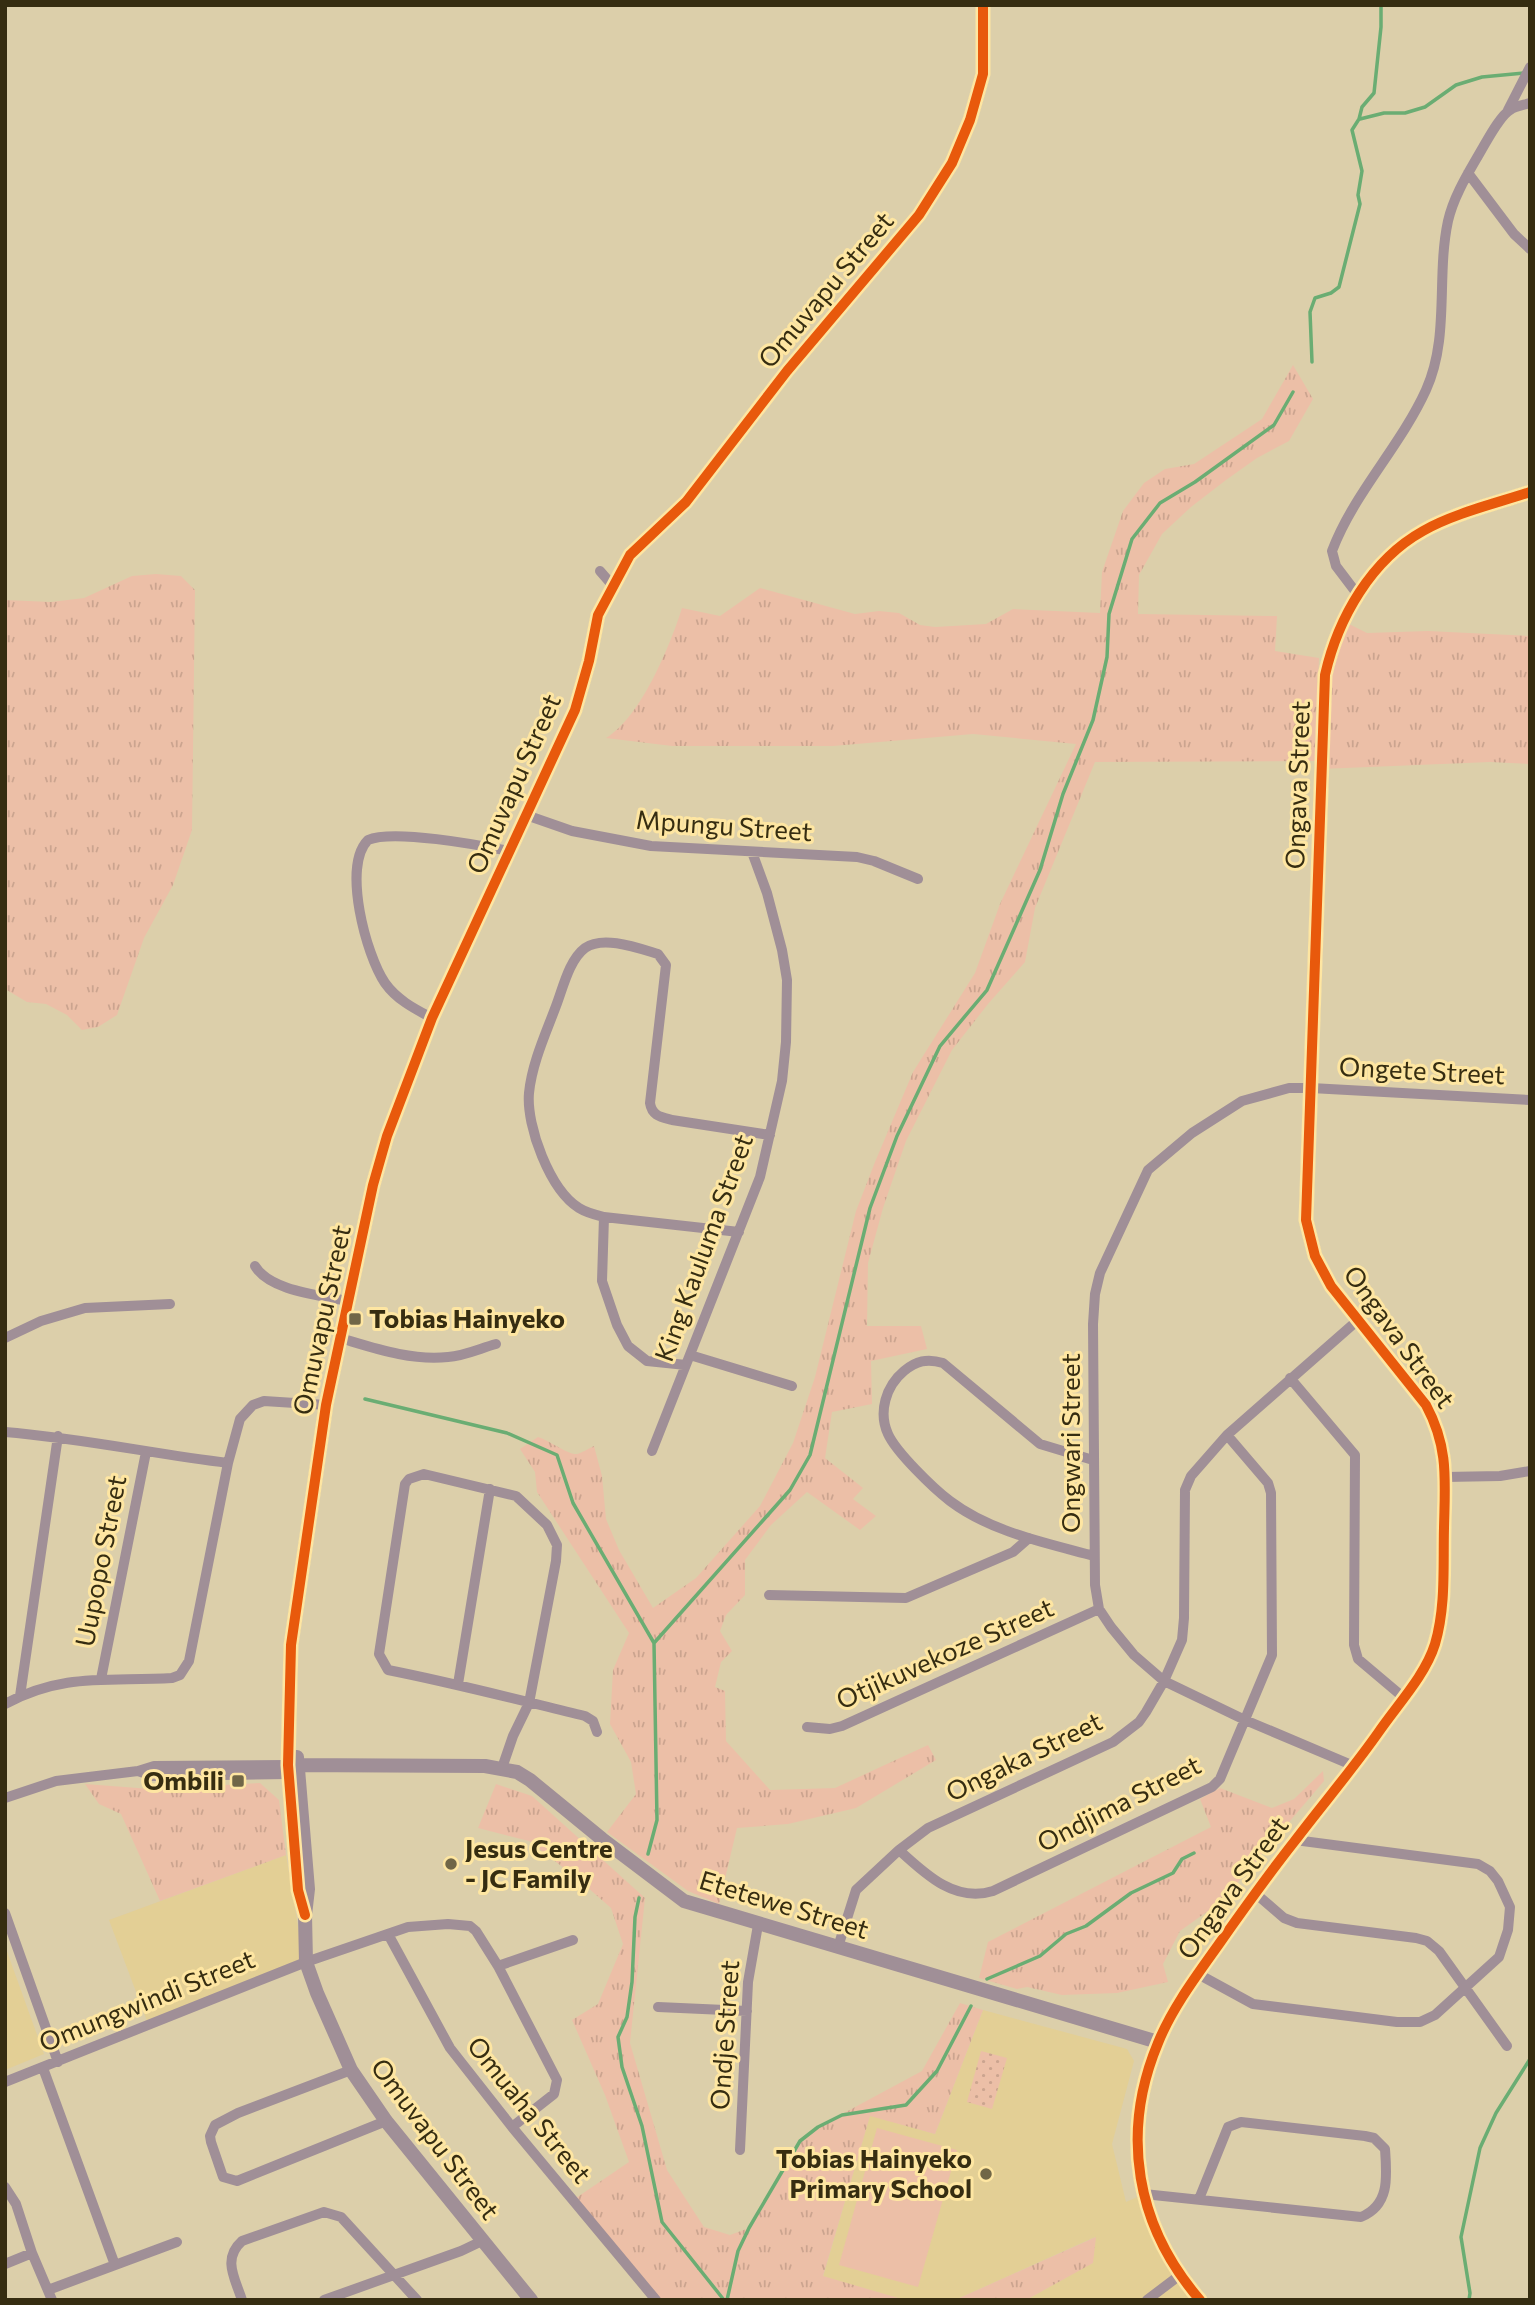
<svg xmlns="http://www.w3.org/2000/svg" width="1535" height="2305" font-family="Commissioner,sans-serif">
<defs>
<pattern id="grass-tufts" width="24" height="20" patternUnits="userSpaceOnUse" patternTransform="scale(1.75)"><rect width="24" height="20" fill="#ecbfa7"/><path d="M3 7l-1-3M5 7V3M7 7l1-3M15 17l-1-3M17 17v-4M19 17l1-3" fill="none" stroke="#cba48f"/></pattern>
<pattern id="park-dots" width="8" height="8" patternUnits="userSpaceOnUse" patternTransform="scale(1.75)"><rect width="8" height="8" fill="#ecbfa7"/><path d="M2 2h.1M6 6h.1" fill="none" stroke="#cba48f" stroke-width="1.8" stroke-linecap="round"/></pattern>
</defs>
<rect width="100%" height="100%" fill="#dccfaa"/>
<!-- built -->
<path fill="#e3cf95" d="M286,1855l18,107 -157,59 -38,-101z
M5,1946l39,108 -39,16z
M983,2010l144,39 7,12 -22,83 14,58 18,-8 5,22 51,84h-174l66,-37 3,-26 -140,63h-50l-82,-23 47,-162 65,19z"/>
<!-- grass -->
<path fill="url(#grass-tufts)" d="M1293,365l20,34 -24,42 -32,17 -31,22 -35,27 -29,27 -23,41 -1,39 139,2 -2,35 44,7 -4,103 -220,1 -60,146 -10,54 -37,42 -36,46 -46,91 -23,67 -15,55 -1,63h54l6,23 -56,12 1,43 -40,8 -7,46 38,30 -10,11 23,17 -16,14 -53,-38 -36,33 -26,35v35l-19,20 -6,16 12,20 -11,11 -6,25 10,4 1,50 44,49 65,-2 93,-43 8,15 -80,48 -68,16 -51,4 -18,76 -31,-13 -81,-59 29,-38 -5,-32 -21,-38 3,-54 16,-37 -92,-141 -2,-20 -15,-23 18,-12c11,3 30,18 39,17 5,-1 12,-6 17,-8l8,30 4,43 13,31 34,58 43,-30 64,-72 33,-63 22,-66 41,-166 19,-49 38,-90 62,-99 25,-69 76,-160 -103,-10 -140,12h-161l-66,-8c35,-21 64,-92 76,-130l38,8 40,-28 95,26 24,-3 20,2 21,12 15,2 51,-3 27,-15 87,4 2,-41 21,-61 21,-28 21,-14 29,-5 68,-45z
M156,574l25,2 14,14 -3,240 -19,55 -29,53 -27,77 -19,12 -16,3 -15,-15 -21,-11 -19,-2 -22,-13v-389l46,2 33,-4 48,-22z
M1343,621l24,12 61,-2 102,5v128l-40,-2 -169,7 3,-85z
M1323,1771l1,10 -102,120 -42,30 -17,33 5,18 -51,11 -55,2 -35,-8 -10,2 -38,-11 9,-36 223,-115 -11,-28 20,-11 52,20 22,-9z
M260,1783l19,17 7,55 -126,46 -39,-87 -22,-10 -14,-20 66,5z
M496,1784l36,12 113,102 -15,145 37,127 37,57 26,8 19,-7 51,-87 18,-14 104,-56 38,-68 23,7 -48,124 -65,-18 -47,160 82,24h-249l-83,-100 56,-38 -24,-67 -33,-75 26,-16 25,-60 -12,-36 -33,-29 -49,-38 -51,-13z
M1096,2237l-3,26 -67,37h-71z"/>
<!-- park -->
<path fill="url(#park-dots)" d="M981,2051l26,7 -15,51 -25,-7z"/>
<!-- pitch -->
<path fill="#ecbfa7" d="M877,2128l80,22 -39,137 -79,-22z"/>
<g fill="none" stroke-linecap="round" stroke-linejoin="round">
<!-- stream -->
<path stroke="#6aad73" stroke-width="3.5" d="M1360,119l24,-6h21l20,-6 31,-22 26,-8 42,-4
M1312,362l-2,-50 5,-14 16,-5 8,-6 21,-83 -2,-9 4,-24 -10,-41 7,-11 3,-12 12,-14 7,-66v-22
M365,1399l142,34 50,22 16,48 81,140 3,177 -9,34
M654,1643l136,-153 20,-35 60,-247 27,-72 43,-90 47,-56 53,-120 23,-76 30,-74 14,-63 2,-43 23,-75 28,-36 35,-21 79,-57 19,-33
M639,1898l-4,19 -3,65 -5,35 -9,20 4,30 20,59 20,96 62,78
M987,1979l53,-23 26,-22 20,-8 45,-33 42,-20 9,-14 12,-6
M727,2300l11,-49 11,-23 51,-87 18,-14 24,-12 64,-10 31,-34 34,-65
M1469,2300l1,-7 -9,-56 19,-89 16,-35 34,-54"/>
<!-- minor -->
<path stroke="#a08f97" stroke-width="10" d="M1508,110l22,-43
M1468,173l46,61 16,15
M600,571l13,15
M1358,595l-22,-29 -4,-15c22,-58 68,-104 94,-161 24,-53 10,-113 22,-169 6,-26 21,-49 34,-72 6,-10 18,-33 28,-39 5,-4 14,-5 20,-7
M526,815l46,16 79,15 206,11 17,4 44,18
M432,1018c-17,-9 -35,-18 -47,-35 -19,-28 -43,-117 -17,-143 25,-11 111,5 141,11
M604,1217l-2,64 15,44 11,21 19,15 39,4
M739,1232l-135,-15c-8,-2 -17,-4 -25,-9 -29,-18 -53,-82 -50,-115 3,-30 17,-60 27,-87 7,-18 13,-46 29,-58 18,-13 53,0 73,6l8,11 -16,138c2,13 11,14 22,17l98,15
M255,1266c15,25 65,29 92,35
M5,1338l36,-17 44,-13 85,-4
M340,1338c34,10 71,23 108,19 16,-1 33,-9 48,-13
M690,1355l102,31
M1290,1378l65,77 -1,190 4,14 45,38
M5,1432c75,6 149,22 223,31
M652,1451l108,-274 22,-96 4,-39 1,-62 -5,-30 -15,-57 -15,-41
M1093,1460l-53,-16 -97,-81c-16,-5 -27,-2 -39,8 -18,15 -26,41 -16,63 8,18 45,54 62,67 41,31 96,42 144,55
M1445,1477l55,-1 30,-5
M769,1595l137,3 107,-46 16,-14
M101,1679l45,-227
M458,1684l32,-195
M20,1696l38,-260
M5,1704c59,-32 105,-22 167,-26l8,-3 9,-14 39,-198 12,-44 13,-14 11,-4 62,4
M807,1727l23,2 12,-3 257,-117
M1354,1766l-109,-46 -81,-39 -30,-26 -23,-28 -12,-18 -4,-24 -2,-261 2,-30 5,-21 48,-103 44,-37 50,-32 47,-13h22l219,12
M502,1768l11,-32 16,-33 27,-142 1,-16 -10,-20 -31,-29 -92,-22 -15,5 -4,5 -26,170 9,16c66,13 131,30 197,46l8,5 4,11
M138,1771l14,5 136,-2
M5,1798l51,-17 82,-10 16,-5 134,-1
M899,1850c26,24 56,53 94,41l219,-104 8,-8 52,-124 -1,-162 -3,-10 -41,-48
M1255,1893l29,25 13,5 119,15 11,3 12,10 68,95
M5,1913l53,149
M388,1934l62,114 62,79 144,173
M838,1947l18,-57 43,-40 29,-22 185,-86 26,-20 7,-10 18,-31 18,-41 2,-22 1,-128 6,-14 36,-41 131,-115
M498,1966l75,-26
M1198,1974l55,30 144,18h23l15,-7 64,-58 9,-27 2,-23 -12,-26 -8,-10 -12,-7 -183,-24
M658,2007l89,4
M43,2068l72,197
M351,2070l-113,43 -23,12 -5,11 1,6 12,35 14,4 149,-60
M5,2082l301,-120 102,-35 40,-3 22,2 6,5 22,35 59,114 -3,14 -42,33
M740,2150l8,-168 10,-57
M5,2187l11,17 16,49 -27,11
M1144,2194l217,23c29,-12 26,-40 24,-68l-11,-11 -9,-2 -124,-14 -13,5 -29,72
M32,2253l20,47
M48,2290l129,-48
M242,2300c-7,-22 -20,-41 0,-59l82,-29 17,5 76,83
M324,2300l137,-49 21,-10
M1147,2300l33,-25"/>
<!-- tertiary -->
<path stroke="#a08f97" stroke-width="14" d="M297,1757l11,132 -3,26 1,47 11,31 34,77 35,51 145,179
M288,1765l197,1 32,6 13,8 72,59 82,62 474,141
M305,1915l-7,-25 -10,-125 3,-120 35,-240 47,-220 14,-49 45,-118 143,-308 14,-49 9,-46 32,-60 56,-53 101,-131 132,-156 33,-52 18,-43 13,-46v-69
M1200,2300c-64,-74 -80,-166 -42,-257 14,-35 39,-68 61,-99 24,-34 49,-69 75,-102 28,-37 58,-72 84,-109 19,-28 47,-57 57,-89 11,-37 8,-78 9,-116 1,-48 5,-80 -18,-123l-95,-119 -16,-30 -9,-36 19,-545c13,-57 46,-115 98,-144 29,-17 74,-28 107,-39"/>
<defs>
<path id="cycleway" d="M305,1915l-7,-25 -10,-125 3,-120 35,-240 47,-220 14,-49 45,-118 143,-308 14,-49 9,-46 32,-60 56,-53 101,-131 132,-156 33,-52 18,-43 13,-46v-69
M1200,2300c-64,-74 -80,-166 -42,-257 14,-35 39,-68 61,-99 24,-34 49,-69 75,-102 28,-37 58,-72 84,-109 19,-28 47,-57 57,-89 11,-37 8,-78 9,-116 1,-48 5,-80 -18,-123l-95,-119 -16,-30 -9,-36 19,-545c13,-57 46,-115 98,-144 29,-17 74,-28 107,-39"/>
</defs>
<!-- cycleway casing -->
<use href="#cycleway" stroke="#fee6a2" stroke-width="15"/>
<!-- cycleway -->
<use href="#cycleway" stroke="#e8590c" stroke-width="10"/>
</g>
<!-- markers -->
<g fill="#706647" stroke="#fee6a2" stroke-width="2.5">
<rect x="348" y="1312" width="14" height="14" rx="3.5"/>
<rect x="231" y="1774" width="14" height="14" rx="3.5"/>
<circle cx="451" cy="1864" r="7"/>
<circle cx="986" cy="2174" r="7"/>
</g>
<g text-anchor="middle" stroke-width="6" stroke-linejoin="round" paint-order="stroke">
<!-- street labels -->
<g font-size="26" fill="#362d11" stroke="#fee6a2">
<text transform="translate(826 290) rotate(-50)" y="9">Omuvapu Street</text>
<text transform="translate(514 784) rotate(-66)" y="9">Omuvapu Street</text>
<text transform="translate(1298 785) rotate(-88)" y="9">Ongava Street</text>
<text transform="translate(724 826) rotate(4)" y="9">Mpungu Street</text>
<text transform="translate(1422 1071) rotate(3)" y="9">Ongete Street</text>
<text transform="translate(704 1248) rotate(-70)" y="9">King Kauluma Street</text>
<text transform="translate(322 1320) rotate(-78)" y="9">Omuvapu Street</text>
<text transform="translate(1399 1337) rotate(54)" y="9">Ongava Street</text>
<text transform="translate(1071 1443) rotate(-90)" y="9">Ongwari Street</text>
<text transform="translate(101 1561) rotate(-79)" y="9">Uupopo Street</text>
<text transform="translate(945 1654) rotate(-24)" y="9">Otjikuvekoze Street</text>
<text transform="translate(1024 1757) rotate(-26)" y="9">Ongaka Street</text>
<text transform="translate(1119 1804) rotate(-27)" y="9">Ondjima Street</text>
<text transform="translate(1233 1888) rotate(-54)" y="9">Ongava Street</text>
<text transform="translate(784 1905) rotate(17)" y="9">Etetewe Street</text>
<text transform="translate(147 2001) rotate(-22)" y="9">Omungwindi Street</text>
<text transform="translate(725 2035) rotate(-86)" y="9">Ondje Street</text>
<text transform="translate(529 2110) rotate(51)" y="9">Omuaha Street</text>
<text transform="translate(435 2139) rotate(53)" y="9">Omuvapu Street</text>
</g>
<!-- poi labels -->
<g font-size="26" font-weight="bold" fill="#362d11" stroke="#fee6a2" text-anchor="start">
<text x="369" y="1328">Tobias Hainyeko</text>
<text x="224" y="1790" text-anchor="end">Ombili</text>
<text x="465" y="1858">Jesus Centre<tspan x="465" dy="30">- JC Family</tspan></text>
<text x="972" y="2168" text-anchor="end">Tobias Hainyeko<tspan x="972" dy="30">Primary School</tspan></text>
</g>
</g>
<!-- border -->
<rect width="1535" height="2305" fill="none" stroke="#362d11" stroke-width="14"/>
</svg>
